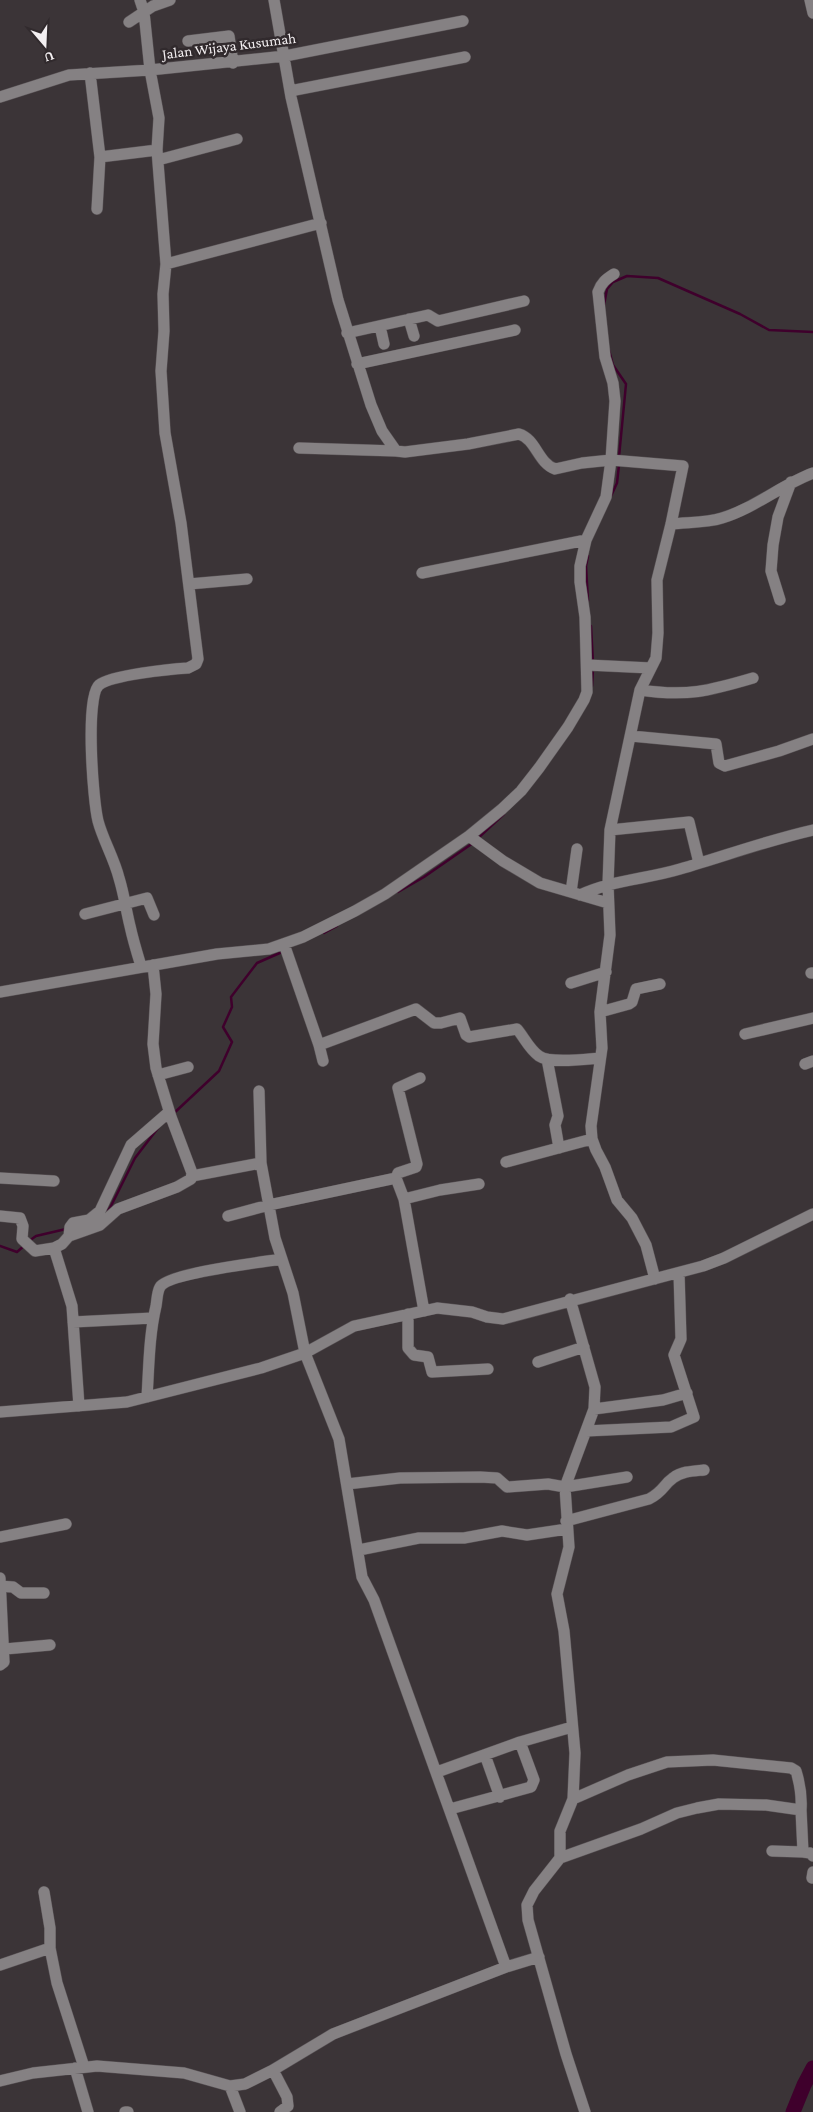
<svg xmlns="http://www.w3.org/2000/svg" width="813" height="2112" font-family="'Crimson Pro',serif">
<rect width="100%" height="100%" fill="#3b3437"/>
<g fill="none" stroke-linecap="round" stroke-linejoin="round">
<!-- stream -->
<path stroke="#3f002c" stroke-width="2.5" d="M604,305l3,-16 6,-7 14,-6 31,2 82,36 29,16 44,2
M609,350l4,15 13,19 -7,73
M611,496l6,-13 2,-18
M588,556l-2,10 2,35
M591,626l2,37
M592,686l1,-17
M477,839l27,-25
M398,892l26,-15 49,-34
M324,933l13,-7
M173,1114l46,-43 13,-29 -9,-15 9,-20 -1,-10 26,-34 25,-11
M104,1214l6,-6 25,-50 23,-30
M29,1241l7,-5 30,-7
M0,1246l17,6 8,-7"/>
<!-- river -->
<path stroke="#3f002c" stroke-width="15" d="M793,2112l11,-27 9,-17"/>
<defs>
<path id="minor" d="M140,0l4,12 6,58 9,48 -2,32 9,114 -3,30 1,37 -3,40 4,62 16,90 17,136 -2,5 -8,4c-17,1 -77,7 -89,17 -14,12 -6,116 -1,136 5,19 16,37 21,57 5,16 7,32 11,48 3,14 7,27 11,40
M274,0l17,97 47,203 33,105 11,26 14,20 9,1 63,-8 51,-10c17,5 19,29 36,35l27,-6 29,-3 72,6 -12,58 -14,56 1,53 -2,25 -16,32 -30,140 -2,54 2,51 -10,77 2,36 -11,78 1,13 4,11 9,17 12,33 15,18 14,27 9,34
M810,0l3,13
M129,22l24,-16 17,-6
M188,41l41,-5 4,27
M90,73l10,84
M290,91l175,-34
M0,97l69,-22 81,-5 135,-14 178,-35
M158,160l79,-21
M97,209l3,-52 57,-7
M166,264l155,-41
M409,319l5,17
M380,326l4,18
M347,333l81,-18 10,6 86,-20
M357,364l158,-34
M299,448l97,3
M671,524c17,-2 35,-1 51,-6 33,-10 59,-33 91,-45
M422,573l164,-33
M189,584l58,-5
M780,600l-9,-29 2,-26 5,-28 13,-35
M587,665l64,3
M640,690c47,7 69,1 113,-12
M631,736l85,8 3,19 6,3 54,-15 34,-12
M610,830l79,-8 10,41
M469,836l34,25 37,22 68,20
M571,892l6,-43
M580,895c32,-15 67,-16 100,-26 45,-13 88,-29 133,-39
M85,914l62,-16 7,17
M284,944l35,101 4,16
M811,973h2
M571,983l35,-11
M0,992l217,-38 52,-5 34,-12 52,-26 30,-17 84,-58 33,-27 19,-18 18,-23 29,-41 16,-27 3,-8 -2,-75 -5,-35v-16l6,-26 20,-43 5,-37 4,-59 -2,-18 -8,-26 -7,-65c3,-9 8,-13 16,-18
M600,1012l29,-8 3,-2 4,-13 24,-5
M745,1034l68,-16
M319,1045l97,-36 18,14h7l19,-5 6,17 3,2 48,-8c7,8 12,20 22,27 11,8 47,3 61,2
M547,1059l11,57 -3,9 4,23
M805,1064l8,-3
M158,1075l30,-8
M259,1091l2,72 14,75 18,55 12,60 34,86 23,138 12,23 132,367
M506,1162l86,-23
M192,1176l69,-13
M0,1178l54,3
M396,1178l2,-5 18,-6 1,-3 -19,-76 22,-10
M404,1199l36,-9 39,-6
M0,1216l20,2 3,8 -1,13 13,12 19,-3 8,-4 7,-8 31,-11 18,-16 59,-22 14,-8 1,-6 -21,-56 -15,-49 -3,-24 3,-50 -3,-29
M228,1216l41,-11 127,-27 8,21 20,112
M69,1236l1,-9 3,-4 16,-3 11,-9 31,-66 38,-33
M54,1248l18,58 7,100
M570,1299l25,88 -1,22 -29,78 4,60 -12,47 7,37 11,122 -2,46 -13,32v27l-26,33 -7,14 1,15 38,134 19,58
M408,1314v34l6,7 14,2 4,15 56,-3
M73,1322l80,-4
M538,1362l46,-15
M147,1397c2,-31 2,-61 9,-91 1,-5 1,-14 4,-19 8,-14 103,-25 122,-28
M594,1409l69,-9 24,-7
M0,1412l127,-10 134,-34 44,-15 49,-27 83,-18 35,4 15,5 16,2 200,-53 21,-8 89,-44
M586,1431l85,-4 23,-10 -20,-62 7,-16 -2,-66
M347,1484l53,-6 80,-1 17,1 10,9 41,-3 17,3 62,-10
M566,1521l83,-22c15,-8 14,-14 24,-21 9,-7 21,-7 31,-8
M0,1537l66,-13
M359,1550l60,-12h45l38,-7 25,4 40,-6
M0,1578l4,84 -4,3
M0,1586l13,1 8,6h23
M5,1649l45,-4
M485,1755l15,42
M437,1772l83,-30 52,-15
M573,1799l55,-24 39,-13 46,-2 78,8 5,3c4,13 6,25 5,39
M450,1809l81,-22 3,-7 -14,-38
M772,1851l31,1
M560,1858l81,-29 36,-16 20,-5 22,-4 47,1 35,5 2,42 7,1 3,3
M812,1878l1,-6
M44,1892l6,36v20l7,35 27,84
M0,1965l50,-17
M75,2068l13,44
M273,2070l14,27 1,9 -8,6
M0,2081l33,-8 64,-7 87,7 46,13 15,-2 28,-14 60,-36 173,-67 33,-10
M230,2086l10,26
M125,2112h3"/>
</defs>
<!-- minor casing -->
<use href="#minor" stroke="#585255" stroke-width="12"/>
<!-- minor -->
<use href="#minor" stroke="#858183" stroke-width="11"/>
</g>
<g text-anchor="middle" stroke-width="5" stroke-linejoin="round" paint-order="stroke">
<!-- street labels -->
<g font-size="15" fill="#f3eff1" stroke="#312a2d">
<text transform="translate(229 46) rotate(-7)" y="5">Jalan Wijaya Kusumah</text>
</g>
</g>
<!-- north arrow -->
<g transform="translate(45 45) rotate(161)" stroke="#312a2d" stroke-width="4" paint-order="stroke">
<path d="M0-4L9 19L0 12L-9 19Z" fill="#f3eff1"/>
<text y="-8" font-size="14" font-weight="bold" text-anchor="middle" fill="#f3eff1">U</text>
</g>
</svg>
